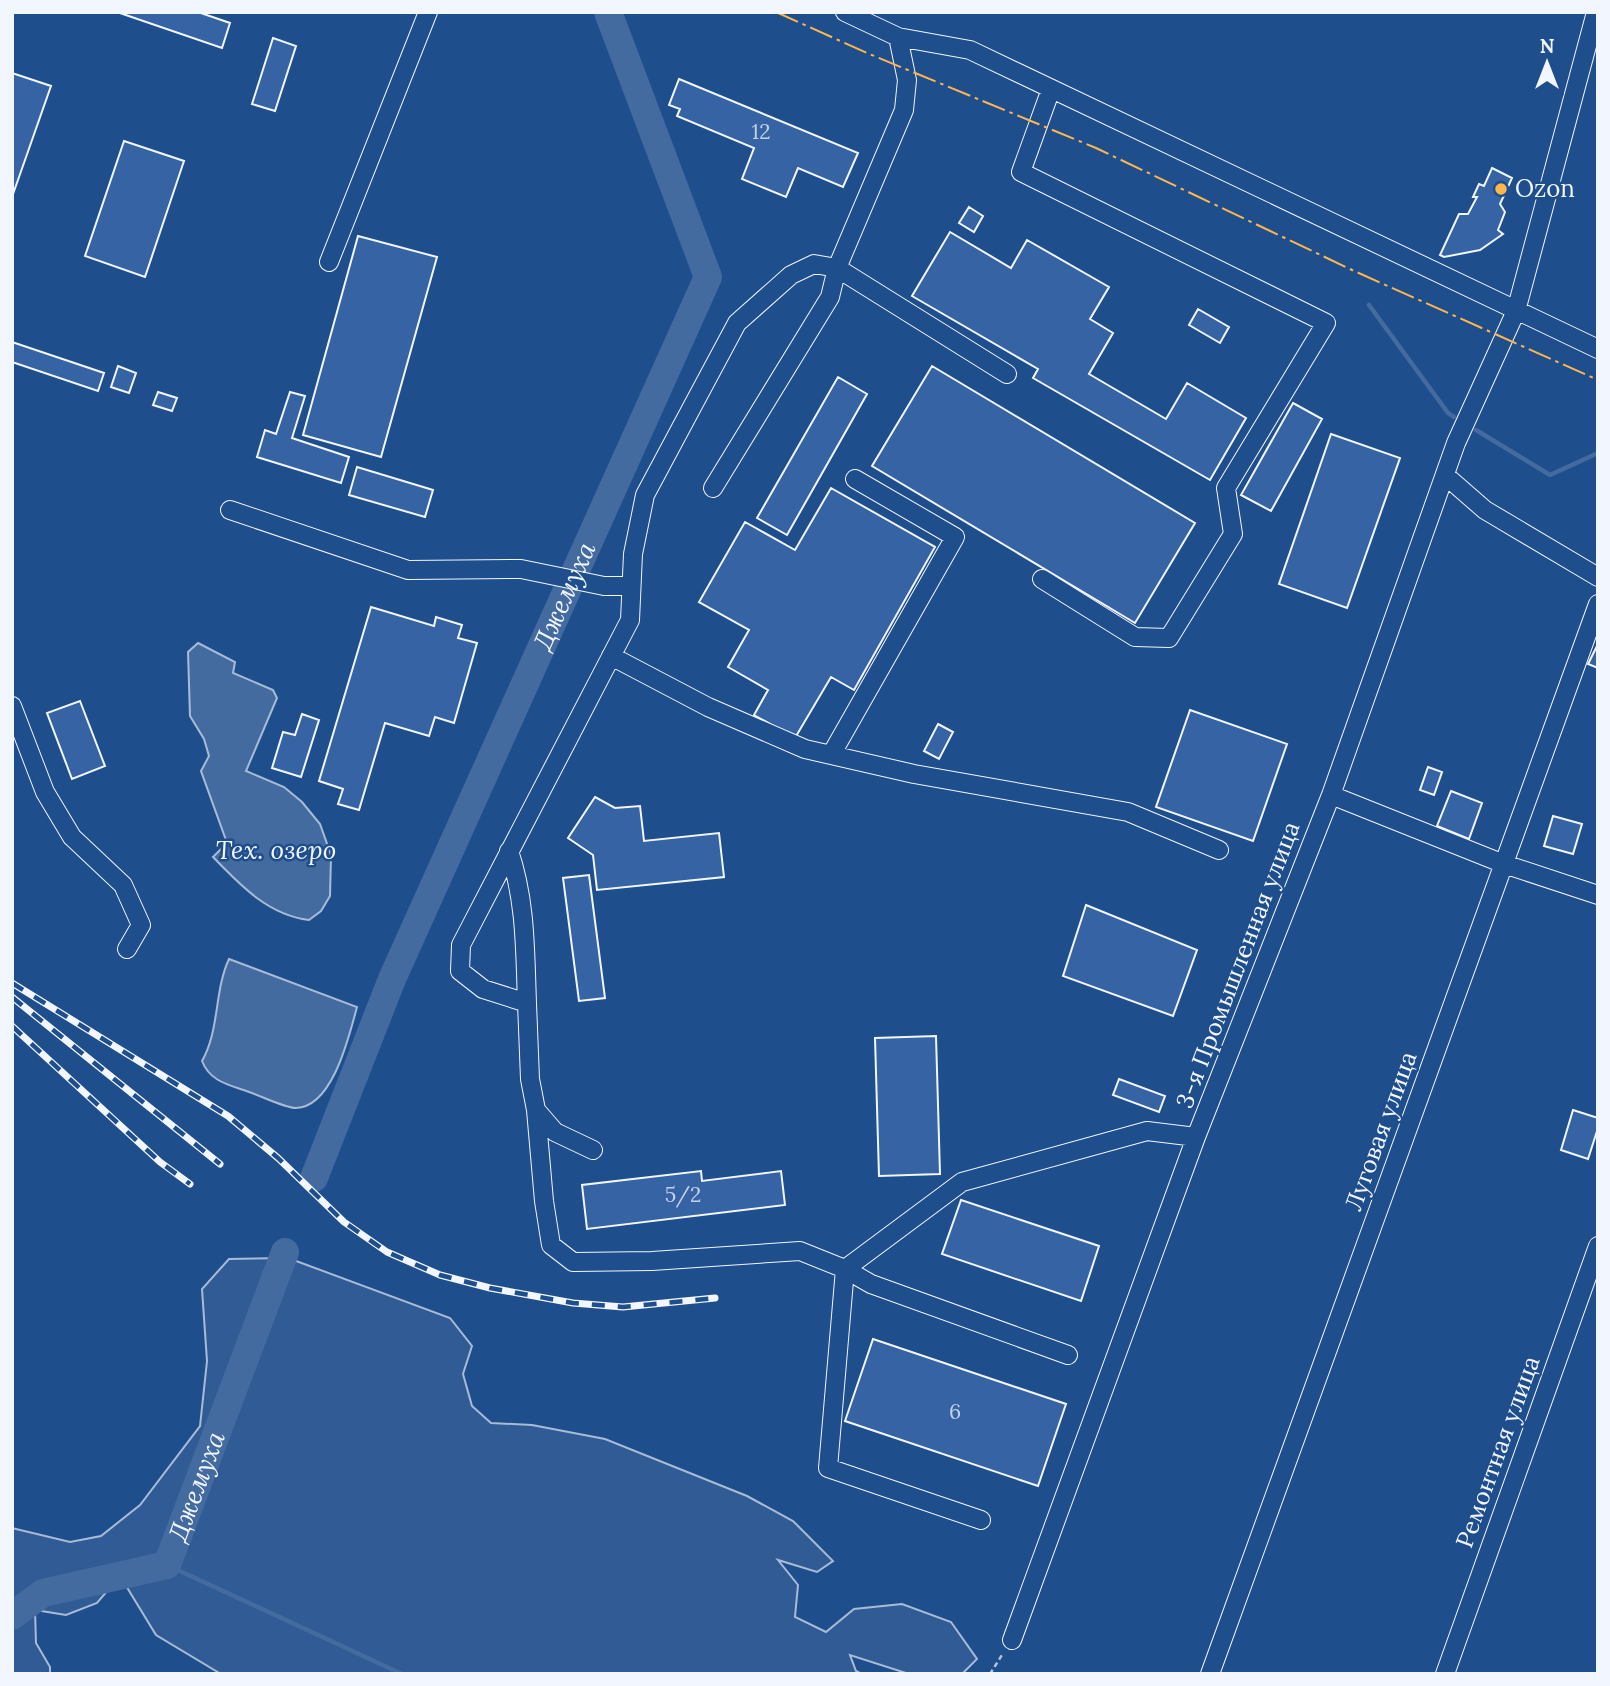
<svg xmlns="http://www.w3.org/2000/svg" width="1610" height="1686" font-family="Lora,serif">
<rect width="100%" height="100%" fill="#1f4e8c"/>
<!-- built -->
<path fill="#305b95" stroke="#a8bbd7" stroke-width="2" d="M288,1258l162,60 22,28 -9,28 9,32 19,17 41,2 73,14 142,57 46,25 40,40 -16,11 -39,-12 20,25 -3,32 31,15 28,-23 48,-5 49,18 26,37 -15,15h-53l-59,-19 6,16 6,3h-641l-65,-39 -36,-59 -23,27 -31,12 -31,-5 1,33 14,24v7h-38v-146l58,14 31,-6 39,-31 60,-79 7,-65 -5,-72 27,-30z"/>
<!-- water -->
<path fill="#446ba0" stroke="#a8bbd7" stroke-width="2" d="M198,643l37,19 -2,11 40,17 4,8 -31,73 38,16 18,15 18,22 11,31 -1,41 -9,15 -12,9c-41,-5 -69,-35 -96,-63l14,-14 -26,-72 8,-15 -5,-17 -14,-23 -2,-64z
M229,959l128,48c-8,29 -24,100 -61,101 -11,0 -35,-12 -47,-16 -19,-7 -39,-10 -47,-31 18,-32 12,-70 27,-102z"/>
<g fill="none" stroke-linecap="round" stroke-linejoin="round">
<!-- stream -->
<path stroke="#446ba0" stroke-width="4.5" d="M1369,305l79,108 6,4
M1476,430l74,45 48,-22
M167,1565l235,109"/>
<!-- river -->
<g stroke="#446ba0" stroke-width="28">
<path id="s1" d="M314,1178l78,-199 316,-702 -100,-265"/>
<path id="s2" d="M12,1616l31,-23 124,-28 118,-313"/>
</g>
</g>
<!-- building -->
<path fill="#3563a3" stroke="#f2f6ff" stroke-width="2" d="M117,12h81l32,11 -8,25z
M273,38l23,8 -21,65 -23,-7z
M12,73l39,13 -39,111z
M679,79l179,74 -15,34 -45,-19 -12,29 -44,-18 12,-31 -77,-32 3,-7 -11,-4z
M124,141l60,20 -39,116 -60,-21z
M1492,168l20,10 -12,26 5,8 -7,18 5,4 -23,16 -36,7 -4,-2 19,-41h9l9,-17h-4l6,-13 5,2z
M969,207l14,9 -9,16 -15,-9z
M950,232l61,36 16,-28 82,47 -19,32 23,14 -24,41 77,45 21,-36 59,35 -36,62 -177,-102 5,-9 -126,-73z
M358,236l79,21 -56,200 -78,-22z
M1198,309l31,18 -9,16 -31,-18z
M12,342l92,31 -6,18 -86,-29z
M118,366l18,7 -7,20 -18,-6z
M932,366l263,157 -60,100 -263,-157z
M838,377l29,17 -80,141 -30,-17z
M158,392l19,6 -5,13 -19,-6z
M290,392l15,4 -13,42 57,19 -8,26 -84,-26 8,-27 11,4z
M1293,403l29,16 -51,92 -30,-16z
M1331,434l69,24 -53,150 -68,-24z
M357,467l76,23 -8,27 -76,-22z
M831,488l104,59 -81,143 -23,-13 -36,61 -41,-23 14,-25 -40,-23 21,-37 -50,-28 46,-80 50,28z
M371,607l63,19 2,-9 26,8 -4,13 19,5 -23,80 -19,-6 -6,19 -44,-13 -26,87 -21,-6 5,-15 -24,-8z
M1598,644v24l-10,-4z
M80,701l25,65 -33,13 -25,-66z
M1190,710l97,34 -34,97 -97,-34z
M302,714l17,6 -18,57 -29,-9 11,-36 12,3z
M938,724l15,8 -14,27 -15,-8z
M1428,767l14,5 -8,23 -14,-5z
M1451,791l31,12 -13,36 -32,-13z
M595,797l20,11 25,-2 4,35 75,-8 5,44 -127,13 -4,-35 -25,-17z
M1553,816l29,8 -9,30 -29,-8z
M589,875l16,123 -26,3 -16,-123z
M1086,905l111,45 -24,66 -110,-40z
M936,1036l4,138 -61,2 -4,-138z
M1119,1079l46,17 -6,16 -46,-17z
M1573,1110l25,8v10l-10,31 -27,-9z
M701,1171l1,10 79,-10 4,34 -198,24 -5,-44z
M961,1200l138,46 -18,55 -139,-47z
M873,1339l193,65 -28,82 -193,-65z"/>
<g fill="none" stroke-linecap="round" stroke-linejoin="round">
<defs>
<path id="minor" d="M845,12l53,25 72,13 628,299
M329,262l99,-250
M1446,476l39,34 113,67
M713,488l117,-191 7,-29 170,106
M230,510l178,60 113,-1 83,17h27
M1042,579l93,58 34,1 64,-104 -7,-46 100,-165 -305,-151 30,-83
M611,656l97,51 97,42 109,25 214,38 91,38
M12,706l33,86 27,45 51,48 18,40 -14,24
M831,755l124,-218 -100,-58
M1331,795l173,69 94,31
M509,851c17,50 16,100 18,152
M536,1110l8,91 7,44 22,17 79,-1 148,-10 45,18 26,15 197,71
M593,1150l-38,-18 -19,-22 -6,-31 -3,-76 -44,-14 -23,-18 1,-26 169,-325 3,-66 12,-59 92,-172 54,-48 23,-11 23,4 67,-158 3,-30 -9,-43
M981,1520l-153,-52 17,-199 117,-87 185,-51 49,6
M1012,1640l184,-503 135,-342 125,-352 60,-132 80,-299
M1210,1674l388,-1070
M1445,1674l153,-428"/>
</defs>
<!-- minor casing -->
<use href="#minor" stroke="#f2f6ff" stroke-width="20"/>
<!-- path -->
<path stroke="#b3c4dc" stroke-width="2.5" stroke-dasharray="5 3.5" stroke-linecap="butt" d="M990,1674l12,-19"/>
<!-- minor -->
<use href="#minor" stroke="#1f4e8c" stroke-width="18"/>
<defs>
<path id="rail" d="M12,983l216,133 50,42 66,64 43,30 53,23 50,13 83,15 50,4 92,-9
M12,997l208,167
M12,1026l148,136 30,22"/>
</defs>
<!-- rail casing -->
<use href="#rail" stroke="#f2f6ff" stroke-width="7"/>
<!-- rail -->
<use href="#rail" stroke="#1f4e8c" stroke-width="4.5" stroke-dasharray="13" stroke-linecap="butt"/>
<!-- power -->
<path stroke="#ffb74d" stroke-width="2" stroke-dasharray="24 5 3.5 5" stroke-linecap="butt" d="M776,12l91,41 229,95 256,122 246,110"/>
</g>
<!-- markers -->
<circle fill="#ffb74d" stroke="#1f4e8c" stroke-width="2.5" cx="1501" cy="189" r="7"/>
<g text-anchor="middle" stroke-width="5" stroke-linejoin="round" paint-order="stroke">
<!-- number labels -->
<g font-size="21" fill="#c3d1e8">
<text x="761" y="139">12</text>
<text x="683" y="1202">5/2</text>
<text x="955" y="1419">6</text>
</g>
<!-- poi labels -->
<g font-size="24" fill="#f2f6ff" stroke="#1f4e8c" text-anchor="start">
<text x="1515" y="197">Ozon</text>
</g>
<!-- street labels -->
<g font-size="24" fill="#f2f6ff" stroke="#1f4e8c">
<text transform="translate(1238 965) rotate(-69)" y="8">3-я Промышленная улица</text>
<text transform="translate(1381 1131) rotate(-70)" y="8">Луговая улица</text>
<text transform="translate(1498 1452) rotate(-70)" y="8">Ремонтная улица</text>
</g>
<!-- water labels -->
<g font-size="26" font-style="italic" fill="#f2f6ff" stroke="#1f4e8c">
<text dy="9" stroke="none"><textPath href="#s1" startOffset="634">Джемуха</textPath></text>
<text x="276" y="859">Тех. озеро</text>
<text dy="9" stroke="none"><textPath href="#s2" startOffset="250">Джемуха</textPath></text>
</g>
</g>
<!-- border -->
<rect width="1610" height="1686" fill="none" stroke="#f2f6ff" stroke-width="28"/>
<!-- north arrow -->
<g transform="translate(1547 63)" stroke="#1f4e8c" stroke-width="5" paint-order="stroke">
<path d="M0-5L12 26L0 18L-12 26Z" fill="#f2f6ff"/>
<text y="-10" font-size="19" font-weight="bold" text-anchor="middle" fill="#f2f6ff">N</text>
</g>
</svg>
